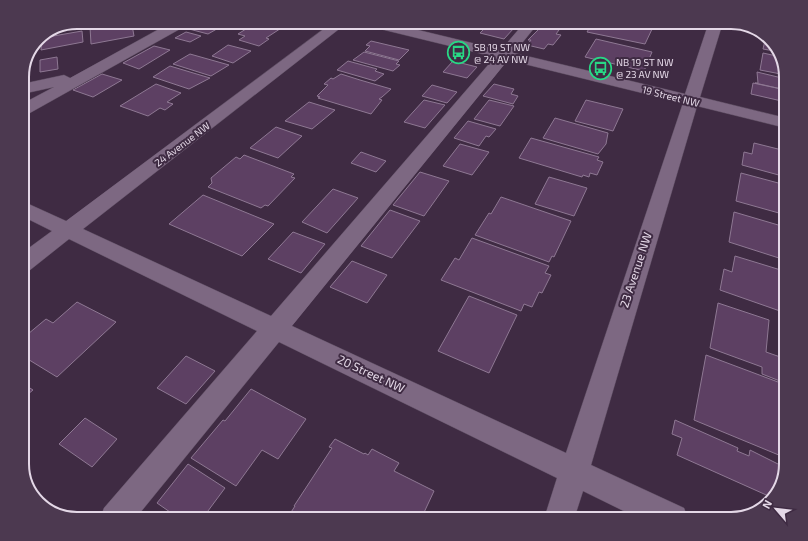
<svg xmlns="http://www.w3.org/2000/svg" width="808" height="541" font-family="'Exo 2',sans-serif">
<rect width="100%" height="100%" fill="#3f2b43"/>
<!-- building -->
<path fill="#5d4063" stroke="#8e7893" d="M146,22h23l1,2 -23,4z
M199,22h30l-21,12 -19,-5z
M257,22h26l6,1 -23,15 3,1 -10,7 -20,-6 6,-4 -7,-2z
M593,22h38l22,5 -8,17 -58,-12z
M490,23l24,5 -10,11 -24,-6z
M112,24l1,4 19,-3 2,11 -43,8 -1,-17z
M542,26l17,4 -3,4 5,1 -8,10 -5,-1 -4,5 -17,-4 4,-5h-3z
M82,31l1,11 -42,8 1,-12z
M186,32l15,4 -11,6 -15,-4z
M766,36l14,16 -17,-3z
M596,39l56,13 -8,19 -59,-14z
M371,41l38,9 -10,10 -34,-9 5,-5 -4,-1z
M228,45l23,6 -18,12 -21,-7z
M154,46l16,4 -31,19 -16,-6z
M364,52l35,9 -3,3 4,1 -7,6 -40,-11z
M763,53l18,4 5,18 -26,-5z
M190,54l39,11 -18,11 -38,-12z
M57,57l1,12 -18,3v-12z
M348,61l29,8 -2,2 9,3 -9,7 -38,-11z
M453,61l24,6 -10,11 -24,-6z
M170,66l40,12 -21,11 -36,-12z
M757,72l29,7v11l-31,-7h3z
M102,74l20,6 -29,17 -20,-7z
M341,74l19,6 31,9 -9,8 -3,2 3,1 -11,14 -53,-16 2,-1 -3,-1 11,-11 -4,-1 7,-6 2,1z
M753,83l33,7v12l-35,-8z
M156,84l25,9 -14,9 6,2 -8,6 -5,-2 -12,8 -28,-10z
M494,84l20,5 -3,5 7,2 -5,8 -30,-8z
M432,85l25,7 -10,11 -25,-7z
M424,100l21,5 -20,23 -21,-6z
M489,100l25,6 -14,20 -26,-7z
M586,100l37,9 -10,22 -38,-10z
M309,102l26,8 -23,19 -27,-8z
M555,118l53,15 -2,11 -8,10 -55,-16z
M468,121l28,8 -7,8 -3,-1 -7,10 -25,-8z
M276,127l26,9 -24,22 -28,-10z
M531,138l68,19 -2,3 6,2 -6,13 -7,-2 -1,4 -6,-2 -1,2 -63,-19z
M754,143l32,8v26l-44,-12 2,-13 8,2z
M460,144l29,8 -17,23 -29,-9z
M361,152l25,9 -10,11 -25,-9z
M244,155l50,19 -3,3 4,1 -27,28 -3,-1 -4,3 -53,-21 4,-4 -1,-5 25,-21 4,2z
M420,172l29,9 -25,35 -31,-11z
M741,173l41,11 -1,18 5,2v11l-50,-14z
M549,177l38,11 -13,28 -39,-12z
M333,189l25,9 -31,35 -25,-11z
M203,195l71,29 -32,32 -73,-32z
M501,197l70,24 -17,36 -2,-1 -3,6 -74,-27 14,-22 2,1z
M390,210l30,11 -28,37 -31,-12z
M734,212l51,15 -3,32 -53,-17z
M293,232l32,12 -24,29 -33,-14z
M472,238l77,28 -4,7 6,2 -9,18 -3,-1 -7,15 -8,-3 -3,7 -80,-31 14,-22 4,2z
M735,256l49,15 -4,40 -60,-21 4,-21 8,3z
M352,261l35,14 -20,28 -37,-16z
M469,296l48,19 -28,58 -51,-22z
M77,302l39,20 -59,55 -31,-19 -4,3v-22l24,-20 7,4z
M718,303l51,17 -3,32 20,7 -1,24 -23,-9v-7l-52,-19z
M706,355l80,30v73l-92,-38z
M186,356l29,15 -29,33 -29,-16z
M22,383l11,7 -11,9z
M251,389l55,30 -28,40 -16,-9 -26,36 -45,-28 32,-38 2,1z
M85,418l32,21 -25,28 -33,-23z
M675,420l63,28 -1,3 12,5 1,-6 34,17 -7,28 -4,3 -96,-43 5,-17 -10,-4z
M335,439l29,15 1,-1 3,2 4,-6 27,14 -5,8 40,20 -13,28h-130l-3,-2 7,-11h-1l38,-58 -3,-1z
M188,464l37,24 -23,31h-22l-23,-16z"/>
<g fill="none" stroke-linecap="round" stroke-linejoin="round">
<defs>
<path id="minor" d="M172,22h17l-2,3 -159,89 -6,2v-12l32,-17 -32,7v-10l42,-9 6,3z
M333,22h15l-265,207 188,87 224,-259 -131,-32 -2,-3h23l116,28 24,-28h14l-25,31 171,41 24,-72h14l-23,75 86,21v10l-89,-22 -106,359 93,43 4,11h-48l-57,-28 -9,28h-30l13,-41 -278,-136 -144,177h-35l4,-11 153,-177 -188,-92 -39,31 -8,2v-19l30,-22 -30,-15v-15l44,20zM508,60l175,43 -117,350 -274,-127z"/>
</defs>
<!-- minor casing -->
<use href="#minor" stroke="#5a4a5e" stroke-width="1"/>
<!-- minor -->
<use href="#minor" fill="#7d6882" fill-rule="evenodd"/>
</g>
<!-- icons -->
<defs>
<symbol id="bus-ring" viewBox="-11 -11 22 22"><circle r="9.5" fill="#3f2b43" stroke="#28d885" stroke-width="1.5"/><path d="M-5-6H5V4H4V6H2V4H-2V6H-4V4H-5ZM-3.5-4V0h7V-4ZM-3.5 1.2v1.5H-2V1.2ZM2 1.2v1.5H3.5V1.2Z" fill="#28d885"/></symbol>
</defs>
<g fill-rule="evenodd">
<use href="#bus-ring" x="446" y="40" width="25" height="25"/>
<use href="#bus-ring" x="588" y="56" width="25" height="25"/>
</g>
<g text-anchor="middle" stroke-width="4" stroke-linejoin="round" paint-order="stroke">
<!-- far-poi labels -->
<g font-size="10" fill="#e4d8e7" stroke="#3f2b43" text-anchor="start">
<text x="474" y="51">SB 19 ST NW<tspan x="474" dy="12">@ 24 AV NW</tspan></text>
<text x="616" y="66">NB 19 ST NW<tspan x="616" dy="12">@ 23 AV NW</tspan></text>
</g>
<!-- far-street labels -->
<g font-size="10" fill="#e4d8e7" stroke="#3f2b43">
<text transform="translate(671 96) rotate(14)" y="4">19 Street NW</text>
<text transform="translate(182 144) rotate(-37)" y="4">24 Avenue NW</text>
</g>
<!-- street labels -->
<g font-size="12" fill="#e4d8e7" stroke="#3f2b43">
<text transform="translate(636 270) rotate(-72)" y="4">23 Avenue NW</text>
<text transform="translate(371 374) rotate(25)" y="4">20 Street NW</text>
</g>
</g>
<!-- crop -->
<path d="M0 0H808V541H0ZM77 29H731A48 48 0 0 1 779 77V464A48 48 0 0 1 731 512H77A48 48 0 0 1 29 464V77A48 48 0 0 1 77 29Z" fill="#4c3950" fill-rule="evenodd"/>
<path fill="none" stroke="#e4d8e7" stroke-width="2" d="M77 29H731A48 48 0 0 1 779 77V464A48 48 0 0 1 731 512H77A48 48 0 0 1 29 464V77A48 48 0 0 1 77 29Z"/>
<!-- north arrow -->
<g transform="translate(776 509) rotate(298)" stroke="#3f2b43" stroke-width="3" paint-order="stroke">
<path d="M0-3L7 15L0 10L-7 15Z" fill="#e4d8e7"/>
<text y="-6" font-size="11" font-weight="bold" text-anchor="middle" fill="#e4d8e7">N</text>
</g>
</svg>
